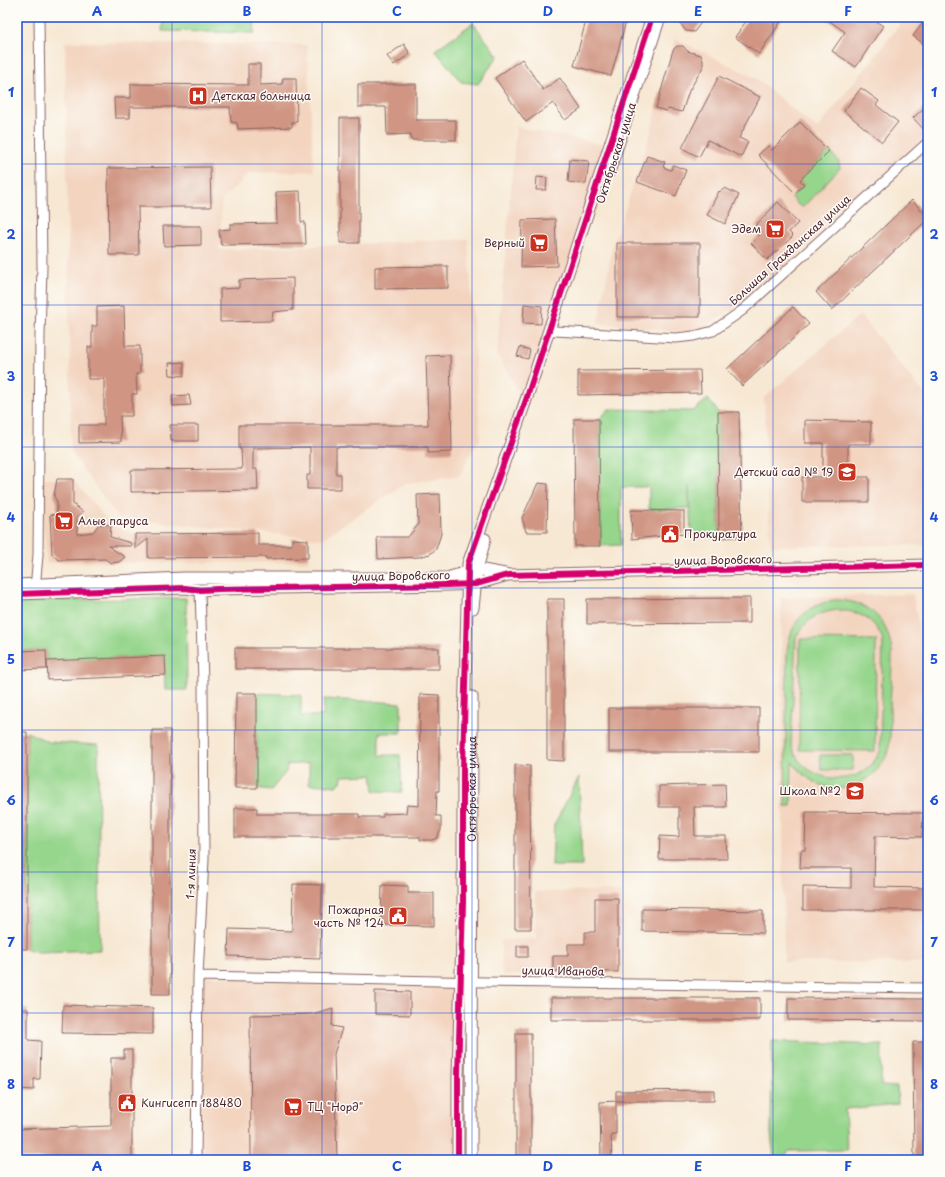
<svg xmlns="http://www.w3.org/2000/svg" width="945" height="1177" font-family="'Playpen Sans',sans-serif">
<rect width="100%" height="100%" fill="#fdfcf7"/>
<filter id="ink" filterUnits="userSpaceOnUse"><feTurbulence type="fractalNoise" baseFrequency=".025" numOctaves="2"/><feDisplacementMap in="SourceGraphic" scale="8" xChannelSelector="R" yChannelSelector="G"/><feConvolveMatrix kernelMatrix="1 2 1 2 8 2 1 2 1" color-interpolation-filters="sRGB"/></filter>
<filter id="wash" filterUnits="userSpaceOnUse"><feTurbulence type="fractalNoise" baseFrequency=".012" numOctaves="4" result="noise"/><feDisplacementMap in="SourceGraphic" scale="16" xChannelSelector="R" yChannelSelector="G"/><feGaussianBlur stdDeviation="0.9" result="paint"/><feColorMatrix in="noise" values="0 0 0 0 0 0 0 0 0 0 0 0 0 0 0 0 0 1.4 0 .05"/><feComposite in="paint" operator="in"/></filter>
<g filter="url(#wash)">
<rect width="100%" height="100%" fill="#f7e8d3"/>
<!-- built -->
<path fill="#f3d4bf" d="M906,17h22v117l-181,166 -52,33 -97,-10 15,-78 37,-110 26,-96 81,40 60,50z
M65,42l242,3 7,126 -65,2 -27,28 -3,49 249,-11 12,200 -11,17 -9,20 -54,7 -84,56 -204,-21 -47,-66z
M516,127l91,18 -83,257 -27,-48z
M860,315l67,82 1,148 -158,1 -6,-148z
M39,479h34l38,46 24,9 123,-1 8,12h25l1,-6 16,1v22l-261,1z
M913,594l15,86v283l-144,-1 -3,-364z
M576,891l46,1 1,83h-121l-1,-35 35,-1 -1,-47z
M198,976l273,5v179h-280z"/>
<!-- green -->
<path fill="#96d68c" stroke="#707a5c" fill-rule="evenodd" d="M163,17h92l-1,16 -92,-2z
M473,23l25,33 -20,28 -17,-2 -26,-32z
M829,151l9,9 2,8 -37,39 -5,-2 -6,-8 12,-12 -4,-5z
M708,399l10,13 1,126 -28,-1 -2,-51v22l-40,2v-23h-28v58l-21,1 -1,-127 10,-10 84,2z
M186,598l1,92h-22l-1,-34 -117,5 -1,-11 -29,1v-50z
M834,600c34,0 54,18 58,52 0,18 -1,36 -2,55 0,13 1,27 -1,40 -5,22 -24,37 -45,41 -22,3 -39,-10 -52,-26l-1,44h-6l2,-154c3,-30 18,-46 47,-52zM837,610c22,1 38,9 46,30l-3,112c-5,9 -11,17 -21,22 -26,12 -61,-1 -68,-30l5,-107c11,-18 21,-24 41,-27z
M800,639l76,1 -1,111 -76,-1z
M257,693l44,2v21h22l1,-17 77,4v30h-22v22h21l2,37 -28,-1 -2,-16 -30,1 -1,6 -5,4 -27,-2v-21l-22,2 -1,7 -15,18 -14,-2z
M27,732l22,10 49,3 2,205 -62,2 -11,-3z
M820,755h33v15h-32z
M579,777l3,89h-30l2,-41z
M772,1041l110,4 -1,41 16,1 1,17 -53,5 2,41 -58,1 -8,9h-7l-3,-28z"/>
<g id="blocks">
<!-- building -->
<path fill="#d09583" d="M587,17h26l13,4 -15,55 -37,-10z
M682,17h23l-11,15 -8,-1 -6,-8z
M749,17h35l-25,37 -24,-17z
M824,17h46l13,9 -27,41 -24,-16 13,-19z
M927,17h1v30l-15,-11z
M404,44l6,10 -16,11 -7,-9z
M677,46h6l4,5 14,4 2,6v6l-14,24 -7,21 -14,-3 -2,2 -10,-3 17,-58z
M522,59l21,31 17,-12 21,31 -16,11 -12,-17 -27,19 -31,-44z
M248,64h12v21l22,-1 1,-6h13l1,44h-5v5l-54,2 -1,-6 -6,-1 -1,-15h-100v11h-15l-1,-20h17v-14l117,1z
M719,76l41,21 -21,41 9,4 -7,15 -33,-17 -9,17 -17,-9z
M358,84h58v36h40v20h-45v-6l-24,1 -1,-28h-28z
M861,88l18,13 -3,4 22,17 -16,20 -38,-31z
M928,104v30l-15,-16z
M340,118h19v125h-19z
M800,122l29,29 -29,29 4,4 -9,9 -37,-38 10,-9 4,4z
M647,156l18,6 -2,5 8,3 2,-5 13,5 -10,26 -39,-14z
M570,159l19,2 -3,23 -18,-2z
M210,167l1,40h-73l1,48h-30l-1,-87z
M537,177l10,1 -1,12h-10z
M725,188l14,7 -14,29 -18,-9 12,-24 1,1z
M300,191l1,31h4l1,22 -85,1 -2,-15 11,-1v-5l47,-1 -1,-31z
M912,200l16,17v2l-96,91 -16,-18z
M778,202l20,21 -9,9 4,4 -26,24 -16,-17 11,-11 -7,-6z
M555,219l2,47 -36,1 1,-47z
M163,226h38v19l-37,1z
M617,243h83v74h-83z
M448,266v22l-73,1v-22z
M293,278v32l-20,2 -1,9 -52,1v-33l19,-1v-8z
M524,304l18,2 -1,18 -18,-1z
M124,306l1,40h15v28h-4l1,20h-5v22h-12l1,26 -42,1v-18h25v-46h-16v-32h4v-21h5v-19z
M793,307l16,17 -67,62 -15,-17z
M520,347l10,3 -2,9 -11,-3z
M450,355l2,97 -24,1v-6h-92v27h5v15h-34v-14h3v-28l-57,1v21h4l1,21 -127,2v-22l111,-1 -1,-20h-2v-24h189l-2,-69z
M184,362v14l-14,-1 -1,-12z
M700,370l1,23 -123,2v-24z
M189,395l2,10 -18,1 -1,-10z
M718,412h21l3,125 -23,1z
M574,419h25l1,127h-25z
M805,420l66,2v22h-23v33h21v25h-67v-25h21v-34h-18z
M170,425h28v16h-27z
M57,479h16v25l10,8 -6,5v17l16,-2 6,-8 12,1 -1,12 21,6v3h-23l17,11 -6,5 -8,1 -6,-4 -46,1 -7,-5 -2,-40 7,-1v-12l-3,-6z
M538,483l10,1 -1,48h-21l-4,-14z
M440,494l1,40 -5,15 -6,5 -11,3 -41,2 -1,-22h31l10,-12 -1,-30z
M631,510l53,1v23l-52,5z
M258,533v12h34v-6l16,1v18l-42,1v-2l-118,1v-19l-13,10v-15z
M750,598v25l-163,1v-25z
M547,599h17v162l-17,-1z
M235,648h204v21h-204z
M46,650l1,19 -30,1v-19z
M165,656l1,19 -118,5 -1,-19z
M236,693h21v95h-22z
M420,694l19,1v96h-2l-1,25h5v14l-4,8 -5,2h-12v-3h-185v-29h22v6h102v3h24v-3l23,-1 1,-8 12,1z
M609,708h150v44h-150z
M152,730h18v264h-18z
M17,732h10v217h-10z
M515,765l15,1 1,163h-16z
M725,784l1,23h-32l1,29h31l1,23h-68l1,-23 19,1v-30h-20v-21z
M806,812l117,1 -1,24 -47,-1 -1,51 52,1v22h-123v-23l48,1v-20h-51l1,-18h4z
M293,884l29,1 -2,74 -92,-3 1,-27 63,2z
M382,885l26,1v7h26v33l-53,-1z
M595,898h23v74l-65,-1v-15h15v-12h17v-12h10z
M642,909l121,2v22l-121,-2z
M517,946h11v11h-11z
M375,991l35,1v23l-35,-1z
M551,998h209v22h-209z
M788,998l140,1v22l-140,-1z
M63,1005l90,3v26l-91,-1z
M333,1008l-1,18 10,2 -8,26 3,106h-86l-1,-145 62,-1z
M17,1009h11v31l13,1 -1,38h-6v11l-17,-1 1,-65h-1z
M516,1033h15v127h-15z
M913,1042h15v118h-14z
M124,1050h8v110h-21v-3l-94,2v-30l94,-3v-68h13z
M714,1090v11h-98v-10z
M616,1101v33h-5l1,26h-11l-1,-58z"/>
</g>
</g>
<g filter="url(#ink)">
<use href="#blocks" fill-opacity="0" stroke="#876566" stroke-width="1"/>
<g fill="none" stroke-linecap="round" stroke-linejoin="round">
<defs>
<path id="minor" d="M555,331l121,7 18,-2 19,-5 30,-21 185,-168
M35,589l3,-34 2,-220 2,-68 -3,-250
M198,976l287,6 443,6
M196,1160l2,-184 6,-117 -1,-177 -3,-92"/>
<g id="tertiary">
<path d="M609,172l51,-155"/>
<path d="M17,585l167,-7h263l30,-9 28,5"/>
<path d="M17,594l168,-6 15,2 18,-1 230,-4 28,-1 32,-9 420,-10"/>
<path d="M473,608l4,-39 8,-30"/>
<path d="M458,1160v-85l5,-172v-134l5,-205 59,-167 125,-380"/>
<path id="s1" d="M471,1160l1,-463"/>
</g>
</defs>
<!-- minor casing -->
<use href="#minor" stroke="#876566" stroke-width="11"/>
<!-- tertiary casing -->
<use href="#tertiary" stroke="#876566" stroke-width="13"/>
<!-- minor -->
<use href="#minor" stroke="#fff" stroke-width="9"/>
<!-- tertiary -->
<use href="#tertiary" stroke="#fff" stroke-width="11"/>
<defs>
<path id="cycleway" d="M17,594l168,-6 15,2 18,-1 230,-4 28,-1 32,-9 420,-10
M458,1160v-85l5,-172v-134l5,-205 59,-167 125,-380"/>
</defs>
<!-- cycleway casing -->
<use href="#cycleway" stroke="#fdfcf7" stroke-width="8"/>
<!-- cycleway -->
<use href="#cycleway" stroke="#d6006c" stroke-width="6"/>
</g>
</g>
<!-- grid -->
<path fill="none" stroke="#1d4ed8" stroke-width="1" stroke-opacity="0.55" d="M172,17v1143M322,17v1143M472,17v1143M623,17v1143M773,17v1143M17,164h911M17,305h911M17,447h911M17,588h911M17,730h911M17,872h911M17,1013h911"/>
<!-- icons -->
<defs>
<symbol id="hospital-square" viewBox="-11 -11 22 22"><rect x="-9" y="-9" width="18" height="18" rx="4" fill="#c8321e" stroke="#fdfcf7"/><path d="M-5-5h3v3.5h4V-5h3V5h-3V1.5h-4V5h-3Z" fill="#fff"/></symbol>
<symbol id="supermarket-square" viewBox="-11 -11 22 22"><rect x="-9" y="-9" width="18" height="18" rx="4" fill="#c8321e" stroke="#fdfcf7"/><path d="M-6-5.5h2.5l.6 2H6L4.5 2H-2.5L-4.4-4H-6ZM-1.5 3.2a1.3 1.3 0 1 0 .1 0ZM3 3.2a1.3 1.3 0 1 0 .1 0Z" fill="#fff"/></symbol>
<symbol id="school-square" viewBox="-11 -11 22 22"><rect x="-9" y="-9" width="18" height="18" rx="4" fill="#c8321e" stroke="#fdfcf7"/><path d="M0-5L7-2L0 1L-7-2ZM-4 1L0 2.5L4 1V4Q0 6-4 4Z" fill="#fff"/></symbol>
<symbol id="civic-square" viewBox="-11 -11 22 22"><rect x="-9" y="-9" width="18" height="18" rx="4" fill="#c8321e" stroke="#fdfcf7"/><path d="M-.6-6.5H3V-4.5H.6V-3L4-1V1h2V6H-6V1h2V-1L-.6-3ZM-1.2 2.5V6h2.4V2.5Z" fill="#fff"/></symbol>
</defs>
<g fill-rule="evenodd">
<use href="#hospital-square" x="187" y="85" width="22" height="22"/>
<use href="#supermarket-square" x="764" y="218" width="22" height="22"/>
<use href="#supermarket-square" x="528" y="232" width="22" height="22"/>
<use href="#school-square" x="836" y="461" width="22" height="22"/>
<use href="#supermarket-square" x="53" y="510" width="22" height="22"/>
<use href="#civic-square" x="659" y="523" width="22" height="22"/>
<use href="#school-square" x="844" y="780" width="22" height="22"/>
<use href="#civic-square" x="387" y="905" width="22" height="22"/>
<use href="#civic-square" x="116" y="1092" width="22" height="22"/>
<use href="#supermarket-square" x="282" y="1096" width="22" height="22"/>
</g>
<g text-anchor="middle" stroke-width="3" stroke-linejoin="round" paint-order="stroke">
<!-- poi labels -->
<g font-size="11" fill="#4a1f2b" stroke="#fdfcf7" text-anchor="start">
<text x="212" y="100">Детская больница</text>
<text x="761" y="233" text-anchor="end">Эдем</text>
<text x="525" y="247" text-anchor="end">Верный</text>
<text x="833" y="476" text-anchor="end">Детский сад № 19</text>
<text x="78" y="525">Алые паруса</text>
<text x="684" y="538">Прокуратура</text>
<text x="841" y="795" text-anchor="end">Школа №2</text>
<text x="384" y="914" text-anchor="end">Пожарная<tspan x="384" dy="13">часть № 124</tspan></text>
<text x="141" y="1107">Кингисепп 188480</text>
<text x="307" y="1111">ТЦ "Норд"</text>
</g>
<!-- street labels -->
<g font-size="11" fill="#4a1f2b" stroke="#fdfcf7">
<text transform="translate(616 153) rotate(-72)" y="4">Октябрьская улица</text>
<text transform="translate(790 250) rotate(-42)" y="4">Большая Гражданская улица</text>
<text transform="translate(723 560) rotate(-1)" y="4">улица Воровского</text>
<text transform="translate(401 576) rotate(-1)" y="4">улица Воровского</text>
<text dy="4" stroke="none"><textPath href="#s1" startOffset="371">Октябрьская улица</textPath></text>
<text transform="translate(191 874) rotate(-88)" y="4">1-я линия</text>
<text transform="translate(563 971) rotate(1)" y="4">улица Иванова</text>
</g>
</g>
<!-- margin -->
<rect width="945" height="1177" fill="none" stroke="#fdfcf7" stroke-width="44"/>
<rect x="22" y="22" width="901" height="1133" fill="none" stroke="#1d4ed8" stroke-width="1.5"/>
<g font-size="13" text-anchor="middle" font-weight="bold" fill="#1d4ed8">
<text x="97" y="16">A</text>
<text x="247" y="16">B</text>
<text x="397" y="16">C</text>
<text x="548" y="16">D</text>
<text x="698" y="16">E</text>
<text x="848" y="16">F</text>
<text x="11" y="97">1</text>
<text x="934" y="97">1</text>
<text x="11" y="239">2</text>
<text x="934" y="239">2</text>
<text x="11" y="381">3</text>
<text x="934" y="381">3</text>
<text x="11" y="522">4</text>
<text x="934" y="522">4</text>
<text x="11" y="664">5</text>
<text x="934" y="664">5</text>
<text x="11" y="805">6</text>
<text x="934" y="805">6</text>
<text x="11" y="947">7</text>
<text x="934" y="947">7</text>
<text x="11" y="1089">8</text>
<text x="934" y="1089">8</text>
<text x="97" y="1171">A</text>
<text x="247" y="1171">B</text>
<text x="397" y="1171">C</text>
<text x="548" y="1171">D</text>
<text x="698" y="1171">E</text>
<text x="848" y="1171">F</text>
</g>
</svg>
